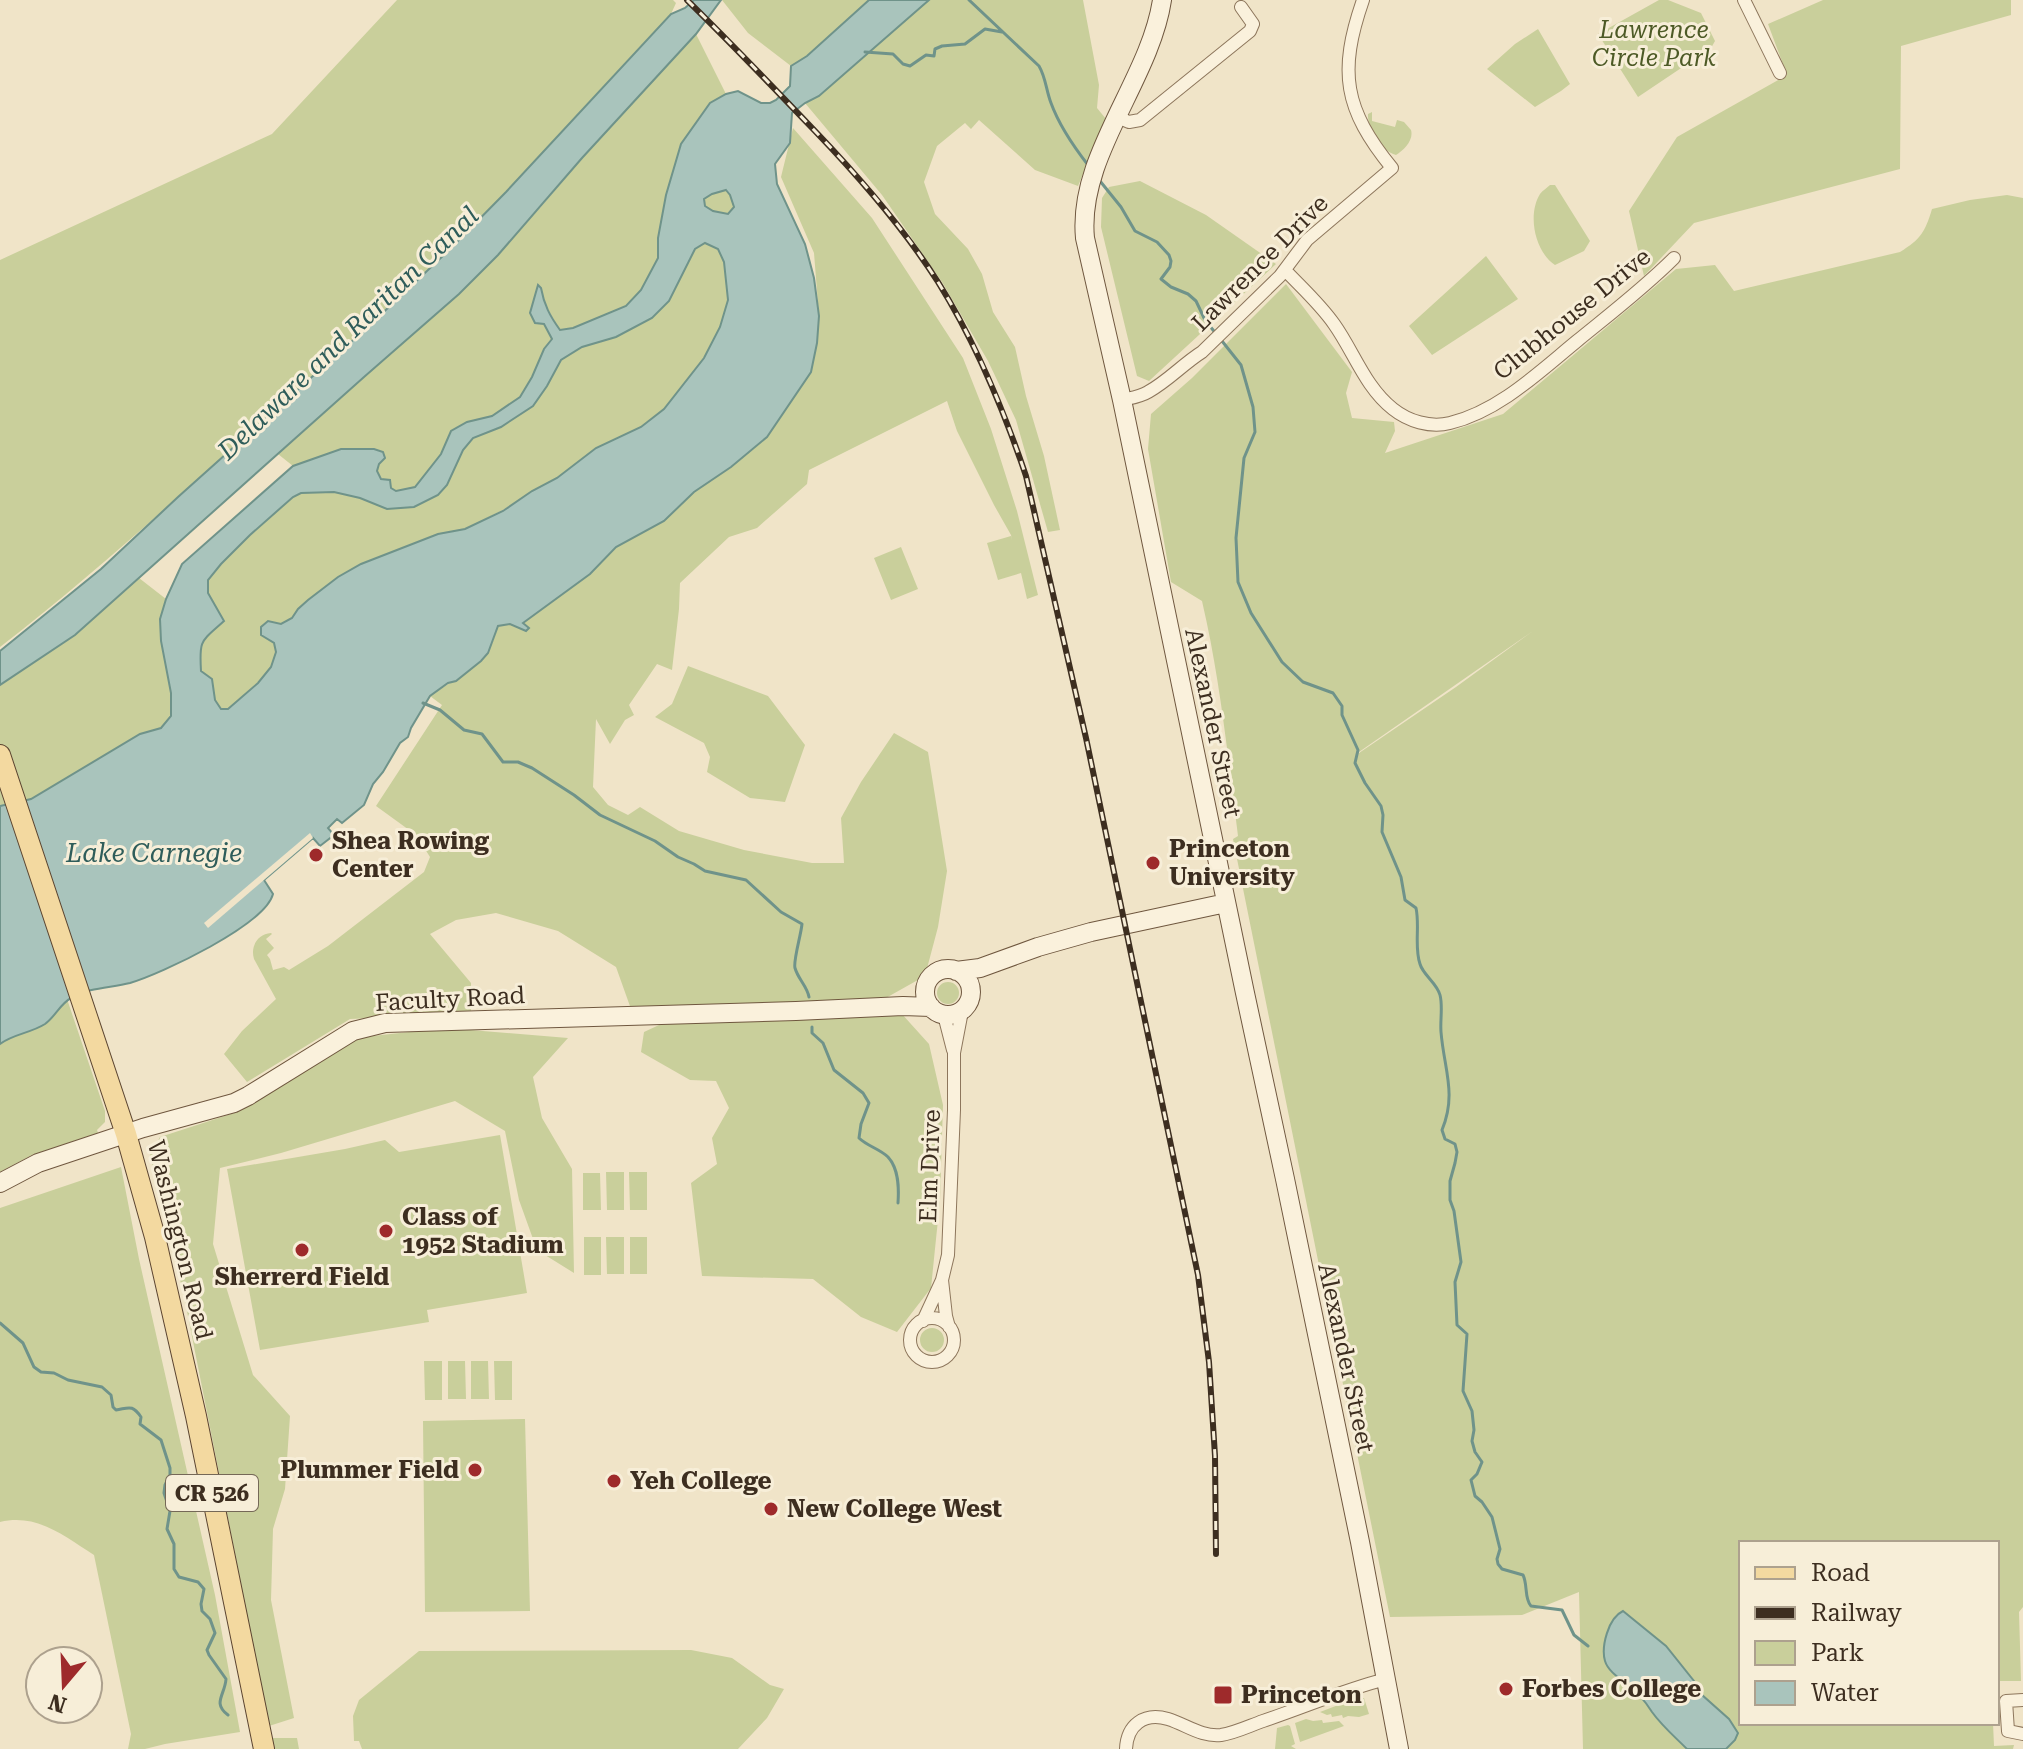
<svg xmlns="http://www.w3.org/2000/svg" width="2023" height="1749" font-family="'Roboto Serif',serif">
<rect width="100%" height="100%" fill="#f0e4c8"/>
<!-- green -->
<path fill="#c9cf9b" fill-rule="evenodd" d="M397,0h276l3,3 -5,11c-76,79 -147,162 -225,239 -66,65 -137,126 -206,188 -78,71 -157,142 -240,206v-387l272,-126z
M722,0h147l-62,56 -16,10 -43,-33z
M929,0h154l16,85 -2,23 9,11 -28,67 -43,-16 -56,-50 -8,9 -6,-6 -28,23 -13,36 11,32 33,35 14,25 11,38 22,35 11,49 18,60 16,74 -12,2 -32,-112 -28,-59 -46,-79 -60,-87 -77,-92 14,-7z
M1659,0h9l33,13 14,28 -4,7 -73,49 -40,-63z
M1823,0h188v15l-110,31 -1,123 -206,54 -50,53 -15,-65 48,-74 110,-62 -19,-51z
M1538,29l32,55 -9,7 -26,16 -48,-38 28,-25z
M696,34l30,60 -16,9 -29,41 -23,94v19l-17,33 -15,16 -53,22 -13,2 -16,-27 -3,-15 -4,36 7,-1 8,16 -8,10 -12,28 -12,20 -28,19 -24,6 -17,9 -10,23 -26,33 -19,4 -5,-3 -5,-9h-4l-5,-8 2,-7 -38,-15 -48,17 -15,-12 86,-77 176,-169 42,-50z
M1372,112v9l23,6 2,-7 7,2 7,8c3,10 -7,20 -15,25 -15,-4 -29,-26 -28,-41z
M793,128l79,90 91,140 28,71 26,82 21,84 -11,4 -6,-26 -23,7 -11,-37 24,-7 1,4 -1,-5 -17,-30 -37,-74 -10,-30 -138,69 -2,14 -50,44 -28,9 -49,46 -1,26 -7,61 -15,-6 -28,41 5,10 -9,5 -15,24 -14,-25 -3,68 15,18 20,10 12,-8 39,24 65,19 68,13h32l-3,-45 20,-36 33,-49 34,19 19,119 -9,56 -13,49 -41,23 -253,10 -15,-42 -58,-36 -62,-18 -40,7 -26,14 41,49v31l-121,5 -103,63 -23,-28 18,-23 34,-32 -22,-40c-4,-13 4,-25 17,-26l1,1 -6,5 8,9 -7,7 3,4 3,11 11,-3 5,3 39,-24 96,-74 6,-15 -14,-22 -40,-29 66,-101 -12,-9c17,-12 47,-27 58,-45 5,-7 7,-17 10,-25l25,-3 67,-49 26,-27 48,-26 30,-29 37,-25 36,-30 44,-65 6,-29 2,-27 -5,-63 -33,-76z
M1140,181l66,34 70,49 -127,117 -12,-5 -36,-149 1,-29 7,-11z
M1550,185h5l35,56 -6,10 -29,14c-20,-13 -28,-50 -15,-71 3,-4 7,-6 10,-9z
M726,190l4,5 4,11 -6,8 -16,-3 -7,-5 -1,-7 8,-5z
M2007,195l16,3v1409l-4,5 2,69h-24v-138h-256v180h252l1,23 20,-1 -1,4h-430l-4,-157 -57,23 -132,2 -157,-778 5,-3c-10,-79 -18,-158 -36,-235l-31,-19 -23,-133 3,-35 41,-36 94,-94 66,88 -6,21 6,25 42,4 1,9 -10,22 118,-39 173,-145 39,-4 19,26 166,-39c21,-13 25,-20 32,-43l38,-9zM1533,631l-77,56 -97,66v-1z
M705,243l13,6 6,13 4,38 -8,27 -16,31 -40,51 -23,18 -45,21 -39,30 -25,13 -29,19 -38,19 -27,5 -77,30 -23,13 -30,23 -10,9 -6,9 -31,17 13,8 2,9 -5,16 -13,14 -30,27 -7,1 -6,-10 -3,-21 -11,-8 -1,-24 2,-6 6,-61 13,-16 29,-29 43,-38 8,-4 33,-1 26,6 27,11 60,-24 16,-35 10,-12 28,-11 46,-41 14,-26 21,-13 34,-10 79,-88z
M1486,256l32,43 -86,56 -23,-29z
M901,547l17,42 -27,11 -17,-42z
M139,578l27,21 -6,20 1,22 10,52v23l-10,12 -21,6 -109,65 -31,7v-121l75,-50z
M688,666l80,30 37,49 -20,57 -35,-4 -43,-26 3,-15 -6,-14 -49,-26 17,-13z
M937 993a11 11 0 1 1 22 0a11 11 0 1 1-22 0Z
M67,999l38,112v11l-8,8 1,3 -66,22 -32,17v-128l7,-6 38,-14z
M901,1013l28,31 14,61 -3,95 -9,88 -34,44 -36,-15 -48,-38 -111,-3 -11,-93 26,-19 -5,-26 17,-30 -13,-27 -26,-1 -49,-28 3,-20 28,-13z
M446,1028l122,10 -35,39 9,41 30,51 2,104 -37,-23 -18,-50 -14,-69 -50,-30 -174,52 -61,15 -7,76 40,131 37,41 -5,73 -12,40 -2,71 23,118 -25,8 -85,-430 -34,-141 10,-18 74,-24 120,-75z
M500,1135l27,158 -100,17 2,12 -169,28 -33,-181 118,-20 40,-9 14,12z
M121,1167l18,92 76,336 25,137 -75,12 -20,5h-17l3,-15 -37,-179c-30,-19 -57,-42 -94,-33v-314z
M606,1172h18v38h-17z
M629,1172h18v38h-17z
M583,1173h17l1,37h-18z
M584,1237h17v38h-17z
M606,1237h18v37h-17z
M630,1237h17v37h-17z
M920 1340a12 12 0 1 1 24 0a12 12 0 1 1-24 0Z
M424,1361h18v39h-17z
M448,1361h17l1,38h-18z
M471,1361h17l1,38h-18z
M494,1361h18v39h-17z
M525,1419l5,192 -105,1 -2,-191z
M691,1650l41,8 38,27 14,4 -17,29 -29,31h-376l-3,-8h-5l-1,-25 6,-16 60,-49z
M1364,1698l5,16 -10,3 -11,-1 -5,2 -1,-3 -10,2 -1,-3 -4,1 -7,-3 34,-13z
M1306,1719l7,2 9,-1 1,3 16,-2 5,5 -44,16 -5,-19z
M1288,1725l2,1 5,18 -4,2 5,3h-21l2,-21z
M271,1738h26l2,11h-25z"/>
<!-- water -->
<path fill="#a9c4bc" stroke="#6f938a" stroke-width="2" fill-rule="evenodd" d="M694,0h27l-25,34 -114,124 -84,97 -39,39 -95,83 -289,258 -75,50v-34l101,-82 77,-72 194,-174 74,-70 60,-61 165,-178 14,-6z
M869,0h60l-110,96 -14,7 -13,10 -2,30 -15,21 2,20 28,60 9,34 5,38 -2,27 -6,29 -44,65 -36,30 -37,25 -30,29 -48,26 -26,27 -67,49 6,5 -3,3 -16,-7 -12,2 -10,27 -7,8 -25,20 -8,2 -18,13 -19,32 -3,9 -8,6 -17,29 -10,12 -9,21 -22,18 -5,-4 -9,9 6,7 -14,11 -7,-8 -49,42 9,14c-8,31 -112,80 -143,89 -20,5 -40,4 -59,15 -11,6 -16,19 -26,26 -14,9 -32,10 -45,20v-238l31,-7 109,-65 21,-6 10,-12v-23l-10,-52 -1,-22 6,-20 16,-35 111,-98 48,-17h33l9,3 2,6 -6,6 -2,7 4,8 9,1 1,8 5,3 19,-4 26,-33 10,-23 16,-9 25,-6 28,-19 12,-20 12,-28 8,-10 -8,-15 -9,-1 -5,-10 8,-28 3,3c3,17 9,28 19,42l13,-2 53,-22 15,-16 17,-32v-20l8,-43 15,-51 29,-41 16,-9 12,-3 23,12h9l6,-3 14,-14 1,-20 16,-10zM726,190l4,5 4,12 -6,7 -15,-3 -8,-5 -1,-7 8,-5zM705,243l13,6 6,13 4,38 -8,27 -16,31 -40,51 -23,18 -45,21 -39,30 -25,13 -29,20 -38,18 -27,5 -77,30 -23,13 -30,23 -10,9 -6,9 -11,6 -13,-3 -7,6v8l13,8 2,9 -5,15 -13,16 -30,26h-7l-6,-9 -3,-21 -11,-8c-2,-32 0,-29 23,-50l-16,-28v-13l13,-16 29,-29 43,-38 8,-4 33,-1 26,6 27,11 27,-2 24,-12 9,-10 16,-35 10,-12 28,-11 32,-21 14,-20 14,-26 21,-13 34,-10 36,-19 17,-17 26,-52z
M1623,1611l43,35 28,35 7,13 28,25 9,14 -3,7 -9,9h-39c-12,-12 -25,-23 -35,-37 -7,-11 -14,-20 -25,-28 -8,-6 -19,-13 -22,-23 -4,-14 3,-43 18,-50z"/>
<!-- pier -->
<path fill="#f0e4c8" d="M310,833l3,5 -105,90 -4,-5z"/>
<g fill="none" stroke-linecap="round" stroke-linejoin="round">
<!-- stream -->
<path stroke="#6f938a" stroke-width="3" d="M969,0l70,66c7,12 7,24 12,37 8,22 23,44 37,62
M865,52l28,2 10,10 7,2 16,-11 8,1 1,-7 7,-3 23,-2 20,-15 17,3
M1100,181l21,26 14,24 22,11 12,13 2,6 -1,6 -9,12 10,8 17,7 8,7 9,19 12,15
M1222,341l19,24 12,42 2,25 -11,26 -8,80 2,44 13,31 31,49 21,20 30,11 9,13v9l16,35 -3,13 10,20 16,23 2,9 -1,17 19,45 4,23 11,8c4,18 -2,39 4,56 3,11 17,19 20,31 3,11 0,25 1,37 3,37 16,62 1,98l3,9 10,5 2,8 -2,11 -5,18v19l4,11 7,51 -6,20 2,43 10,9 -4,57 9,20 2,19 -2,11 3,11 7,10 -5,12 -6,6 4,16 7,6 10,15 8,32 -3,10 1,5 4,5 21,6c5,10 1,23 8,31l31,4 12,25 14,11
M423,703l17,7 24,20 18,4 21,28h15l14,6 42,27 26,20 55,26 23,16 16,7 11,7 41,9 35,32 21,12c-1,11 -9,37 -7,44 3,11 12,18 14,29
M812,1027v6l11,10 11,27 29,23 6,10 -8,21 -2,14c8,8 21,11 29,19 11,12 11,31 10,46
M0,1323l23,20 11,24 7,5 13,1 14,7 34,7 9,8 2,12 3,3c13,-2 16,-6 25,7l-1,7 21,16 9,28v7l-5,10 -1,8 6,18 -3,18 7,15v25l5,8 19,5 6,7 -3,15 1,7 8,8 5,14 -8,17 2,5 17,24c-1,16 -14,24 2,36"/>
<defs>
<path id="street" d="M1744,0l36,73
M1117,117l12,5 11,-2 110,-89 3,-7 -12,-17
M1285,270c17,18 35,34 49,54 20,28 31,63 59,85 15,12 37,19 57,14 49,-12 89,-51 127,-82 33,-27 67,-53 97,-83
M1122,400c8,-2 18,-3 26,-8 20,-11 35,-28 54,-40l78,-76 27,-36 85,-72c-48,-59 -54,-96 -29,-168
M944,1015l9,35
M942,1280l4,36 3,11
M910 1340a22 22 0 1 1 44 0a22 22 0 1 1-44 0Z
M923,1321l19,-41 6,-25 6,-145v-57l8,-42
M2023,1700l-17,1 2,30 15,3
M1126,1749c1,-24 18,-37 42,-30 19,6 33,18 53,16 14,-2 28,-9 42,-14 42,-14 80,-31 123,-42"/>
<path id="secondary" d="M1162,0c-12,80 -85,156 -77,238l37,162 123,593 40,186 75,363 39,207
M925 992a23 23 0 1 1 46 0a23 23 0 1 1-46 0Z
M956,971l24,-3 58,-21 53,-15 135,-29
M0,1183l38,-20 105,-35 91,-25 14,-7 105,-65 32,-8 411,-12 107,-5 28,1"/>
<path id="primary" d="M0,755l126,379 29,103 41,179 68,333"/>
</defs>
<!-- street casing -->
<use href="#street" stroke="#8d765c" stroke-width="14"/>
<!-- secondary casing -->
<use href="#secondary" stroke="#6f573f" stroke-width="20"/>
<!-- primary casing -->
<use href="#primary" stroke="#5b4430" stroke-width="22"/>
<!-- street -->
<use href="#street" stroke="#faf1dc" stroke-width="12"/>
<!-- secondary -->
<use href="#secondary" stroke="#faf1dc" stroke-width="18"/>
<!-- primary -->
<use href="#primary" stroke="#f3d9a0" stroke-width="20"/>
<defs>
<path id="rail" d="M687,0c44,43 86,87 128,131 45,47 88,96 123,151 38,61 65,126 88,194l60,262 112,537 11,87 6,94 1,98"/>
</defs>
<!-- rail casing -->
<use href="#rail" stroke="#3d2e20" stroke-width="6"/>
<!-- rail -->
<use href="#rail" stroke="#f7eed8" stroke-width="3" stroke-dasharray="9" stroke-linecap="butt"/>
</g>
<!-- markers -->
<g fill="#9e2a2b" stroke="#f7eed8" stroke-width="3">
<circle cx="316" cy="855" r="8"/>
<circle cx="1153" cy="863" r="8"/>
<circle cx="386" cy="1231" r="8"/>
<circle cx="302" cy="1250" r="8"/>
<circle cx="475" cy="1470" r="8"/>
<circle cx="614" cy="1481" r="8"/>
<circle cx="771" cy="1509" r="8"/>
<circle cx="1506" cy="1689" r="8"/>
<rect x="1213" y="1685" width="20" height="20" rx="4"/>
</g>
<g text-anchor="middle" stroke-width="6" stroke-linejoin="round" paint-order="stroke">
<!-- shield labels -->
<rect fill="#f7eed8" stroke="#756857" stroke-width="2" x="166" y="1475" width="92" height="36" rx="6"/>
<g font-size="22" font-weight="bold" fill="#3d2e20">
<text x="212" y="1501">CR 526</text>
</g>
<!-- park labels -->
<g font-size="24" font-style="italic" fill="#4d5a26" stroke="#f7eed8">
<text x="1654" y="38">Lawrence<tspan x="1654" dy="28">Circle Park</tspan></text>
</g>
<!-- street labels -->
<g font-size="24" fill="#3d2e20" stroke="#f7eed8">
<text transform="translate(1260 263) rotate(-45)" y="8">Lawrence Drive</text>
<text transform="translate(1572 314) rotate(-39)" y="8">Clubhouse Drive</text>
<text transform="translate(1213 723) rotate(78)" y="8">Alexander Street</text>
<text transform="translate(450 999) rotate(-3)" y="8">Faculty Road</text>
<text transform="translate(930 1166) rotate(-88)" y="8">Elm Drive</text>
<text transform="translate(180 1240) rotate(76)" y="8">Washington Road</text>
<text transform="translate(1346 1358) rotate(78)" y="8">Alexander Street</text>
</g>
<!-- poi labels -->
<g font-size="24" font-weight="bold" fill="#3d2e20" stroke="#f7eed8" text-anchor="start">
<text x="332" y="849">Shea Rowing<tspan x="332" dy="28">Center</tspan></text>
<text x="1169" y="857">Princeton<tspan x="1169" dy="28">University</tspan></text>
<text x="402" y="1225">Class of<tspan x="402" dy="28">1952 Stadium</tspan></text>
<text x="302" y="1285" text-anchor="middle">Sherrerd Field</text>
<text x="459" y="1478" text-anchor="end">Plummer Field</text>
<text x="630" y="1489">Yeh College</text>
<text x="787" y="1517">New College West</text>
<text x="1522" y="1697">Forbes College</text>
<text x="1241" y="1703">Princeton</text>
</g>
<!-- water labels -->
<g font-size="26" font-style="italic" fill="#2f5d5a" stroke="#f7eed8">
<text transform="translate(348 333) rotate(-44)" y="9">Delaware and Raritan Canal</text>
<text x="154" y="862">Lake Carnegie</text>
</g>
</g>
<!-- legend -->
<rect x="1739" y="1541" width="260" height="184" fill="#f7eed8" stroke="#ada18e" stroke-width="2"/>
<rect x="1755" y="1567" width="40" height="12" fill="#f3d9a0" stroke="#ada18e" stroke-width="2"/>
<text x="1811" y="1581" font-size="24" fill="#3d2e20">Road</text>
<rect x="1755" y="1607" width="40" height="12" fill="#3d2e20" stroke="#ada18e" stroke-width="2"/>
<text x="1811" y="1621" font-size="24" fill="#3d2e20">Railway</text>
<rect x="1755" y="1641" width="40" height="24" fill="#c9cf9b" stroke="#ada18e" stroke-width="2"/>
<text x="1811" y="1661" font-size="24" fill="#3d2e20">Park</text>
<rect x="1755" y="1681" width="40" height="24" fill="#a9c4bc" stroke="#ada18e" stroke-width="2"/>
<text x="1811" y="1701" font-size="24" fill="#3d2e20">Water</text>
<!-- north arrow -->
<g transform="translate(64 1685) rotate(199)"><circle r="38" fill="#f7eed8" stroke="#ada18e" stroke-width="2"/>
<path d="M0-6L14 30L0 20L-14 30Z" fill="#9e2a2b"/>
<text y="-12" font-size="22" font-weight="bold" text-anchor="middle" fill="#3d2e20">N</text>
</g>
</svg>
